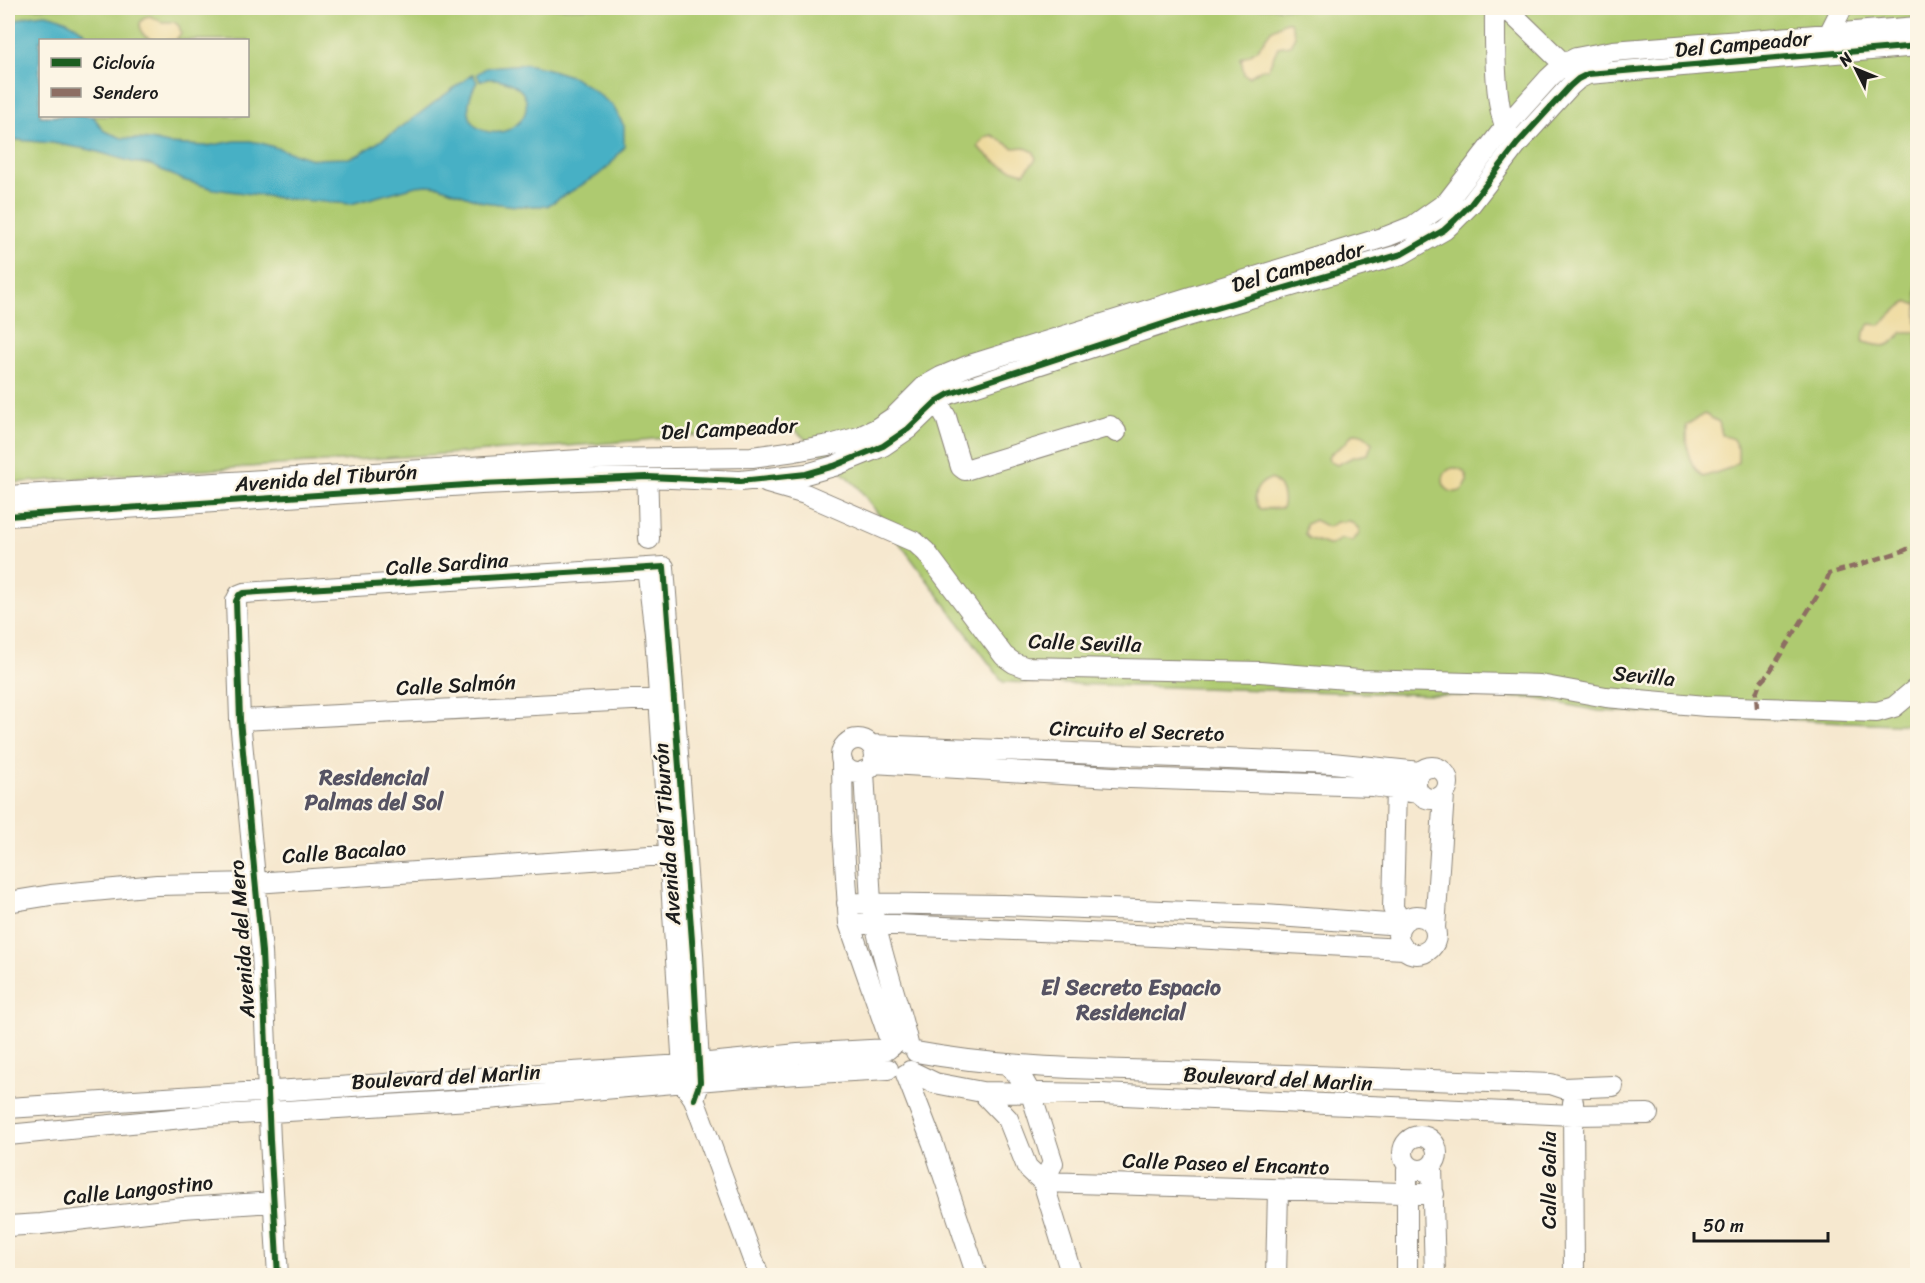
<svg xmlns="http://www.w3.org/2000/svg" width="1925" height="1283" font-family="Sriracha,sans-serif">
<rect width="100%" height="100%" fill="#fcf5e5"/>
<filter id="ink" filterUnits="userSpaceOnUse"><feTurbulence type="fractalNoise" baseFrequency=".0167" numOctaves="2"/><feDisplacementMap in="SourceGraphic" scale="12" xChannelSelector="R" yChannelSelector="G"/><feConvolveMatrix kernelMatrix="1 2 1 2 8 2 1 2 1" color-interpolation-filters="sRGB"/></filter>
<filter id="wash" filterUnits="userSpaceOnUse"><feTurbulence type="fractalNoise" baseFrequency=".008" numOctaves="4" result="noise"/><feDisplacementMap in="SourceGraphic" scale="24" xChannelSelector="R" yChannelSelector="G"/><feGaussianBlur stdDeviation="1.35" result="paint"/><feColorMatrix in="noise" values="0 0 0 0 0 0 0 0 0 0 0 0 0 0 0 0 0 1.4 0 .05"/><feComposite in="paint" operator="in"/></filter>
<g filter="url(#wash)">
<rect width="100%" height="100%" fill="#f6e8cf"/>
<!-- green -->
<path fill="#aeca70" stroke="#657346" stroke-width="1.5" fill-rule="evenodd" d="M8,8h1909v717l-318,-14 -66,-13 -530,-16 -145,-195 -66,-60 -196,17 -588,39zM40,40h208v76h-208z"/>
<!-- sand -->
<path fill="#eeda9e" stroke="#857b5d" stroke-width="1.5" d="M150,16l12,6h12l5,4 2,7 -5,7c-15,1 -36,4 -36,-17l5,-6z
M1285,22h5l5,14 -5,9 -12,2 -10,22 -8,1 -11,7 -5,-3 -3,-15 16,-9 14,-20z
M992,135l22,13 10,-1 10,5 2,7 -12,14c-25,-7 -27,-9 -46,-26l7,-10z
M1909,302l8,3v27h-15c-12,18 -20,15 -39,10l1,-10 6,-8 10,1c12,-9 14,-16 29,-23z
M1704,414l15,8 3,13 11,4 5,10v13l-8,6 -27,9c-17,-15 -17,-31 -17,-52z
M1354,433c9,0 13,3 18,10l-4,11 -15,3 -16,8 -7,-3 -2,-4c4,-8 10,-8 16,-14 4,-3 5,-8 10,-11z
M1443 480a12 12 0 1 1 24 0a12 12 0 1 1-24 0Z
M1270,479c11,3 16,19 12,29l-22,1c-10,-12 -4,-25 10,-30z
M1315,520l13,7 9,-5 13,-1 8,7 2,5 -8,8 -11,-2 -10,6h-3l-20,-7 -3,-4 1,-10z"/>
<!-- water -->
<path fill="#46b0c5" stroke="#316670" stroke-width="1.5" d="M46,14c17,4 35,11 44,26h-50v76h53l11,15 18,7 29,2 17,4 39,2 28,-5h15l11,2 51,16 37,-1 11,-4 36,-23 77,-57 4,8c-11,18 -15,46 13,50 18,3 39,-11 36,-31 -3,-18 -32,-26 -46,-20l-3,-7 9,-6 13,-2 26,-2 20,4 29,9 19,13 20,16 11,20v21l-14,18 -13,11 -50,30h-31l-33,-4 -44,-16 -12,-1 -11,1 -65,18 -64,-5 -73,-10 -31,-9 -32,-15 -19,-3 -41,-12 -39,-7 -35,-3 -9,1v-115c11,-9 23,-11 38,-12z"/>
</g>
<g filter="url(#ink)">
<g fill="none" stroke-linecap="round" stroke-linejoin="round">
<defs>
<path id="minor" d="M1495,8c0,29 -2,105 15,127
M1506,8l66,64
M1829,44v-10l13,-26
M937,401l9,16 15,50 4,3 145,-44 6,6
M647,464l2,75
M767,483l38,11 110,48 11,10 78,104 10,7 11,4 235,5 99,8 181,5 66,12 100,9 171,6 17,-5 24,-20
M8,496l588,-37 156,-2 43,-6 39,-7 25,-7 17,-8 18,-12 31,-31 16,-9 29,-12 418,-129 25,-10 34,-24 58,-75 44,-49 15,-14 12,-6 37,-7 305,-24
M8,516l473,-32 167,-7 92,4 66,-7 28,-8 49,-20 25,-17 29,-28 12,-7 232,-76 221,-64 42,-24 11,-10 16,-16 46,-60 53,-58 8,-7 10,-5 330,-28
M647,568l8,66 29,450 10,15 65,177
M240,720l431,-22
M841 756a17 17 0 1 1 34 0a17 17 0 1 1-34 0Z
M871,745l461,18 88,9
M842,761l1,70 6,92 43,123
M873,763l257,15 243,8 45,7
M1416 783a16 16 0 1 1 32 0a16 16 0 1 1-32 0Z
M864,771l7,132c8,48 26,93 37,141
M1399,775l-3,13 -3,120 9,15
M8,902l43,-7 106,-10 98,-2 424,-29
M847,903l155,2 135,5 128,5 136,10
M1398 935a19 19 0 1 1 38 0a19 19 0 1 1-38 0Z
M849,923l286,12 269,14
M1435,928l9,-134
M916,1052c92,17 187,17 281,20 118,4 236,8 354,12l12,4 50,-2
M1007,1064l16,16 8,14 22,69 -10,19
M910,1071l25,12 47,9 119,2 472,21 75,-1
M906,1074l27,70 44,132
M982,1092l26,27 19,48 16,15 29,94
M1573,1102l1,174
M8,1108l691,-44 99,-10 90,-5
M8,1135l195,-19 284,-17 258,-22 143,-8
M1403 1153a17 17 0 1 1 34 0a17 17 0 1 1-34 0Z
M1407,1164v112
M1432,1166l3,110
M1043,1182l391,12
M8,1226l33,-2 142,-16 90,-6
M278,1276l-8,-136 -8,-188 -22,-232 -4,-119 3,-6 5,-2 420,-26 29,387 7,128 -6,17
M1276,1276l2,-86"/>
</defs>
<!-- minor casing -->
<use href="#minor" stroke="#898276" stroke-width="22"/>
<!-- minor -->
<use href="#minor" stroke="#fff" stroke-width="20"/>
<!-- quiet -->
<path stroke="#8d6e63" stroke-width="4.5" stroke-dasharray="9 4.5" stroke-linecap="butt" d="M1757,708l-1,-14 4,-11 9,-10 57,-91 3,-8 74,-23 15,-7"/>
<defs>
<path id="cycleway" d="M8,516l473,-32 167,-7 92,4 66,-7 28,-8 49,-20 25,-17 29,-28 12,-7 232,-76 221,-64 42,-24 11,-10 16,-16 46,-60 53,-58 8,-7 10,-5 330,-28
M278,1276l-8,-136 -8,-188 -22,-232 -4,-119 3,-6 5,-2 420,-26 29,387 7,128 -6,17"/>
</defs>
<!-- cycleway casing -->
<use href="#cycleway" stroke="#fcf5e5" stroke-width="10"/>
<!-- cycleway -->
<use href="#cycleway" stroke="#1b5e20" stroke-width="6"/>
</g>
</g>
<g text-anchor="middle" stroke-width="5" stroke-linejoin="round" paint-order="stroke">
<!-- street labels -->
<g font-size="21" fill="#1c1c1c" stroke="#fcf5e5">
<text transform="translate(1743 44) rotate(-5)" y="7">Del Campeador</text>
<text transform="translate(1298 267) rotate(-16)" y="7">Del Campeador</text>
<text transform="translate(729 429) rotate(-3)" y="7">Del Campeador</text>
<text transform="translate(326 478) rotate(-4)" y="7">Avenida del Tiburón</text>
<text transform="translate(447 564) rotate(-4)" y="7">Calle Sardina</text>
<text transform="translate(1085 643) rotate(2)" y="7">Calle Sevilla</text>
<text transform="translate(1644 676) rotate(6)" y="7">Sevilla</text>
<text transform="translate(456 685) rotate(-3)" y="7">Calle Salmón</text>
<text transform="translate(1137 731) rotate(2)" y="7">Circuito el Secreto</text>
<text transform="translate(667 834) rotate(-94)" y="7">Avenida del Tiburón</text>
<text transform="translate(344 852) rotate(-4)" y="7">Calle Bacalao</text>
<text transform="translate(242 939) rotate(-94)" y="7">Avenida del Mero</text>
<text transform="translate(446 1077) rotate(-3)" y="7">Boulevard del Marlin</text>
<text transform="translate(1278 1079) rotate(3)" y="7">Boulevard del Marlin</text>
<text transform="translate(1226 1164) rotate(2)" y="7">Calle Paseo el Encanto</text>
<text transform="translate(1549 1180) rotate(-90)" y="7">Calle Galia</text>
<text transform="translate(138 1190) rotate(-6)" y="7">Calle Langostino</text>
</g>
<!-- neighbourhood labels -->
<g font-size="22" font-weight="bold" fill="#565363" stroke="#fcf5e5">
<text x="374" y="785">Residencial<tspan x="374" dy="25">Palmas del Sol</tspan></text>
<text x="1131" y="995">El Secreto Espacio<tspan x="1131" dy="25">Residencial</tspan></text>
</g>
</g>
<!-- margin -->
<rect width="1925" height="1283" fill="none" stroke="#fcf5e5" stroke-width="30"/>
<!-- legend -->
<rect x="39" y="39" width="210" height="78" fill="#fcf5e5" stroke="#a29e95" stroke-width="1.5"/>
<rect x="51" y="58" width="30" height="9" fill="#1b5e20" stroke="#a29e95" stroke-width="1.5"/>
<text x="93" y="69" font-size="18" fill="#1c1c1c">Ciclovía</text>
<rect x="51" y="88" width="30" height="9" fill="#8d6e63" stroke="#a29e95" stroke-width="1.5"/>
<text x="93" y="99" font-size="18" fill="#1c1c1c">Sendero</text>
<!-- north arrow -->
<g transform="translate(1856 69) rotate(313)" stroke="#fcf5e5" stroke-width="4.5" paint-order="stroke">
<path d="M0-4.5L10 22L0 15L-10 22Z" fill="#1c1c1c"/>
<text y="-9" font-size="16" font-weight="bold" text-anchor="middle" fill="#1c1c1c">N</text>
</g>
<!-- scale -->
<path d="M1694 1232v9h134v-9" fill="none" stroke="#1c1c1c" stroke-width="3"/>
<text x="1703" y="1232" font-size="18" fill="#1c1c1c" stroke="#fcf5e5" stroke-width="4.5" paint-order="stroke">50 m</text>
</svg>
